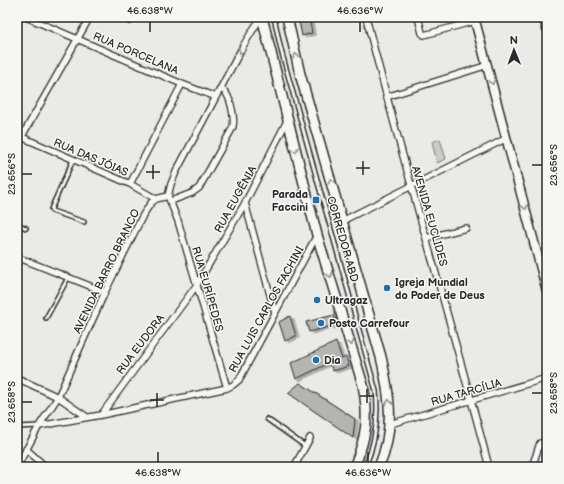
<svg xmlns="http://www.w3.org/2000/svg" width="564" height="484" font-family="'Balsamiq Sans',sans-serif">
<defs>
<filter id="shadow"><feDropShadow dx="3.5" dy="2" stdDeviation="0" flood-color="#0004"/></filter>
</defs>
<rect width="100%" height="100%" fill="#eaeae6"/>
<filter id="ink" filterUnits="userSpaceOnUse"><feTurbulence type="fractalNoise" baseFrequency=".025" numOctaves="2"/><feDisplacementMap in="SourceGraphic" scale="8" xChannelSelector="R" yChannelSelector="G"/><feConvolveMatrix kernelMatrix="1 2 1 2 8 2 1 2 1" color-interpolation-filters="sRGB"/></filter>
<g filter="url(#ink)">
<!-- green -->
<path fill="#cacac7" stroke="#7a7a79" d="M440,139l6,20 -9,4 -5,-21z"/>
<!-- building -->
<path fill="#b4b4b1" stroke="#2b2b2b" filter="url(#shadow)" d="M298,17h11l3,16 -10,3z
M334,315l2,10 -27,7 -3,-10z
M290,316l6,20 -11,5 -6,-19z
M336,342l6,17 4,-2 3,9 -16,5 -4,-8 -33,16 -5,-16z
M300,383l55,36 -2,19 -65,-45z"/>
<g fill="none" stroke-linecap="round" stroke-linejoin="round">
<defs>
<path id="lane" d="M118,17l12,5
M274,17l7,33 95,341c3,27 0,50 -11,76
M73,160l-22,49 1,2 32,11
M17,224l9,4
M46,318l22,-40
M267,419l38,27
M17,427l22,-1"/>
<path id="street" d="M26,17l156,67 34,13
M366,17c38,151 84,300 123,450
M418,17l4,16 2,2 51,-14
M386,97l102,-32
M17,135l113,49 26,15
M17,145l73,-128
M130,184l52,-100
M168,196l10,25 49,167
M171,201l21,-8 7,-5 33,-59c4,-7 -1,-29 -6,-36 -1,-2 -4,-3 -5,-4
M245,203l30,110
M342,221l165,-83
M426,238l40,-10
M17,257l88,35
M17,378l41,19 29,20
M101,415l95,-129 49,-83 42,-82
M390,424l157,-46
M39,426l62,-11 126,-27 6,-3 6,-5 78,-145
M26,449l20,18
M17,467l22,-41 19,-29 47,-105 38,-77 8,-12 5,-4 12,-3 3,-12 5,-12 67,-126 18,-29
M294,467l16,-29
M532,467l8,-24"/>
<path id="secondary" d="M474,17l73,274"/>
<path id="primary" d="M262,17l55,218 46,150c6,32 4,51 -9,82
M287,17l13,57 81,283c9,39 14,72 -2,110"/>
<path id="highway" d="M546,17l1,10"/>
</defs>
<!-- lane casing -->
<use href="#lane" stroke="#2b2b2b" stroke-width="6"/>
<!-- street casing -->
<use href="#street" stroke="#2b2b2b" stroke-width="8"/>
<!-- secondary casing -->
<use href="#secondary" stroke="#2b2b2b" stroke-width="11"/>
<!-- primary casing -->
<use href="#primary" stroke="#2b2b2b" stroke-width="12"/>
<!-- highway casing -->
<use href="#highway" stroke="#2b2b2b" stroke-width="13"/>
<!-- lane -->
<use href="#lane" stroke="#f6f6f2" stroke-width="3"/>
<!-- street -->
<use href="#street" stroke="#f6f6f2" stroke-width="5.5"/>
<!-- secondary -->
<use href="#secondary" stroke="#f6f6f2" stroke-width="8"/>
<!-- primary -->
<use href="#primary" stroke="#f6f6f2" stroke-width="9"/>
<!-- highway -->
<use href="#highway" stroke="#f6f6f2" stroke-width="10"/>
</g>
<!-- one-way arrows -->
<defs><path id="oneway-chevron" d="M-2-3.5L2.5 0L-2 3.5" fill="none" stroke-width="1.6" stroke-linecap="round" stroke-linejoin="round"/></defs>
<g stroke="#90908e">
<use href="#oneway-chevron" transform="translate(241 51) rotate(118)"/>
<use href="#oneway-chevron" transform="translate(296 56) rotate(-104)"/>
<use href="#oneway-chevron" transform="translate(492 82) rotate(75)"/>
<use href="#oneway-chevron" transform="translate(295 150) rotate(75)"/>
<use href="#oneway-chevron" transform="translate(331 181) rotate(-106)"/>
<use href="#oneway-chevron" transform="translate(525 207) rotate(75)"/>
<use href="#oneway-chevron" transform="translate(330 275) rotate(73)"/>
<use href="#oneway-chevron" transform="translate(351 343) rotate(73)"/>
<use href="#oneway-chevron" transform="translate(389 402) rotate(-95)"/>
</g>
</g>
<!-- ticks -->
<path fill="none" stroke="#2b2b2b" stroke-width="1.5" d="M150,22v10M360,22v10M363,161v14M153,165v14M532,165h10M356,168h14M146,172h14M22,174h10M367,389v14M157,393v14M532,393h10M360,396h14M150,400h14M22,402h10M158,452v10M368,452v10"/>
<!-- markers -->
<g fill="#1f6fb2" stroke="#f6f6f2" stroke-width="1.5">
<rect x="312" y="196" width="8" height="8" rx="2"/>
<circle cx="387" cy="288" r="4"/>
<circle cx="317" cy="300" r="4"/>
<circle cx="321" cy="323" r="4"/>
<circle cx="316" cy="360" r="4"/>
</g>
<g text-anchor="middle" stroke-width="3" stroke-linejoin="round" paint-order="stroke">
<!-- street labels -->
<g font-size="11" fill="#2b2b2b" stroke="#f6f6f2">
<text transform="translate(136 53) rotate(23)" y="4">RUA PORCELANA</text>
<text transform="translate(91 157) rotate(23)" y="4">RUA DAS JÓIAS</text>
<text transform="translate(235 199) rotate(-61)" y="4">RUA EUGÊNIA</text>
<text transform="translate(430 216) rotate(74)" y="4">AVENIDA EUCLIDES</text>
<text transform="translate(343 239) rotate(74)" y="4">CORREDOR ABD</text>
<text transform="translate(106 271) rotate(-64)" y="4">AVENIDA BARRO BRANCO</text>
<text transform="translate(208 289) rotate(74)" y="4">RUA EURÍPEDES</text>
<text transform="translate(266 309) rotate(-61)" y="4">RUA LUIS CARLOS FACHINI</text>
<text transform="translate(140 344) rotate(-53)" y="4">RUA EUDORA</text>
<text transform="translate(466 392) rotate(-16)" y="4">RUA TARCÍLIA</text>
</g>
<!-- poi labels -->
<g font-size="11" font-weight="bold" fill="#2b2b2b" stroke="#f6f6f2" text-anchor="start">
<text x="308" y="198" text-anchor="end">Parada<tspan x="308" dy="13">Faccini</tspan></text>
<text x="395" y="286">Igreja Mundial<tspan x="395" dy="13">do Poder de Deus</tspan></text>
<text x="325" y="304">Ultragaz</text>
<text x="329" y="327">Posto Carrefour</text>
<text x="324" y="364">Dia</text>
</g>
</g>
<!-- margin -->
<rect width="564" height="484" fill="none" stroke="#f6f6f2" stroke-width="44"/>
<!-- north arrow -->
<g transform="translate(514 50) rotate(359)" stroke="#f6f6f2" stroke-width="3" paint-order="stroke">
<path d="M0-3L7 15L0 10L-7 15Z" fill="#2b2b2b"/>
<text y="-6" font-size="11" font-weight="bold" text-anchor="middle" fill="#2b2b2b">N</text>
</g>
<rect x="22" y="22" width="520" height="440" fill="none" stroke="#2b2b2b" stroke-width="1.5"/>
<g font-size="10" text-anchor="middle" fill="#2b2b2b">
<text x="150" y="14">46.638°W</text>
<text x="360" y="14">46.636°W</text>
<text transform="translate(553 165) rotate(-90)" y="4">23.656°S</text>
<text transform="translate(11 174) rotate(-90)" y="4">23.656°S</text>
<text transform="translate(553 393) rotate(-90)" y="4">23.658°S</text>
<text transform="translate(11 402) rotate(-90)" y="4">23.658°S</text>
<text x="158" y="476">46.638°W</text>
<text x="368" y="476">46.636°W</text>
</g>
</svg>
